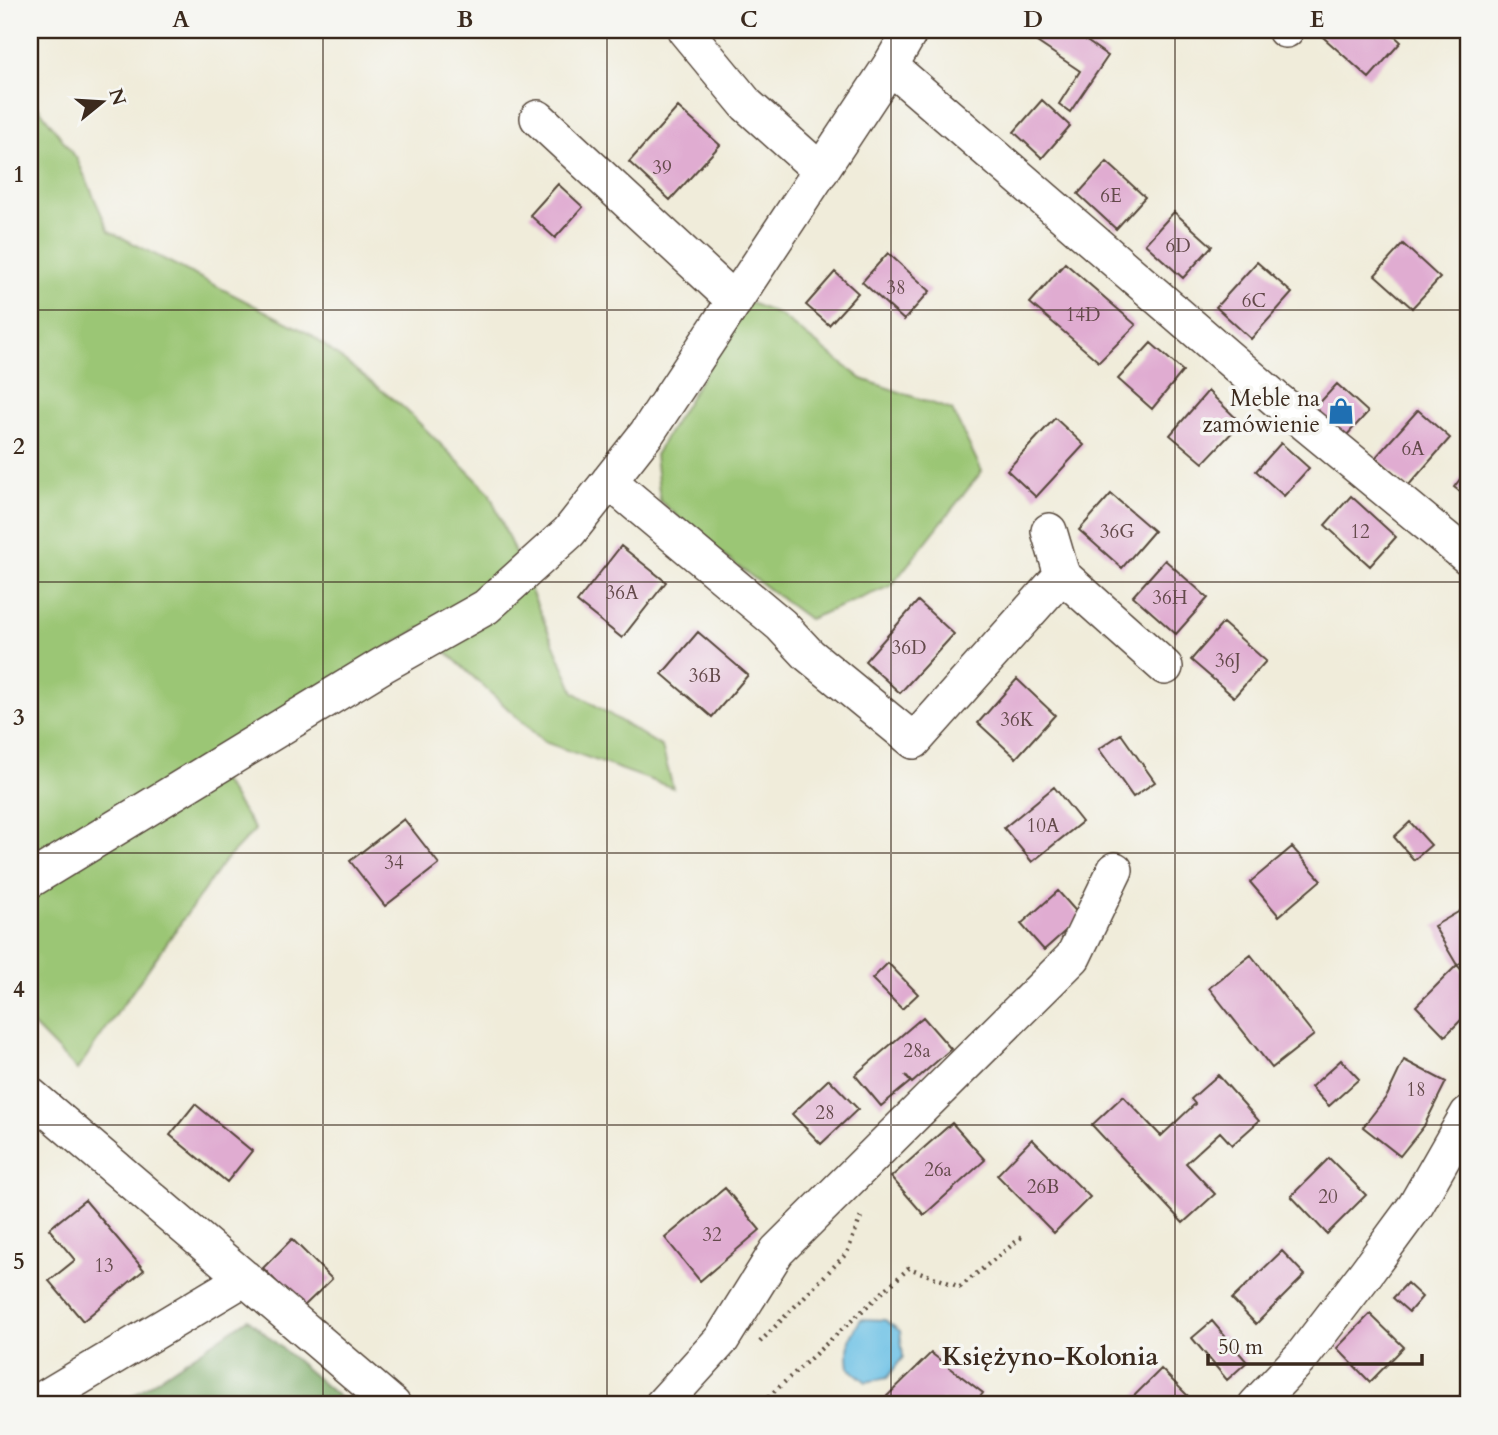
<svg xmlns="http://www.w3.org/2000/svg" width="1498" height="1435" font-family="Cardo,serif">
<rect width="100%" height="100%" fill="#f6f6f2"/>
<filter id="ink" filterUnits="userSpaceOnUse"><feTurbulence type="fractalNoise" baseFrequency=".0143" numOctaves="2"/><feDisplacementMap in="SourceGraphic" scale="14" xChannelSelector="R" yChannelSelector="G"/><feConvolveMatrix kernelMatrix="1 2 1 2 8 2 1 2 1" color-interpolation-filters="sRGB"/></filter>
<filter id="wash" filterUnits="userSpaceOnUse"><feTurbulence type="fractalNoise" baseFrequency=".00686" numOctaves="4" result="noise"/><feDisplacementMap in="SourceGraphic" scale="28" xChannelSelector="R" yChannelSelector="G"/><feGaussianBlur stdDeviation="1.57" result="paint"/><feColorMatrix in="noise" values="0 0 0 0 0 0 0 0 0 0 0 0 0 0 0 0 0 1.4 0 .05"/><feComposite in="paint" operator="in"/></filter>
<g filter="url(#wash)">
<rect width="100%" height="100%" fill="#f0ecda"/>
<!-- green -->
<path fill="#9bc674" stroke="#6b7849" stroke-width="2" d="M30,96l47,63 32,72 201,103 94,74 85,84 85,200 88,55 11,41 -129,-46 -124,-114 -213,129 48,73 -32,33 -146,207 -47,-48z
M748,302l32,13 82,64 90,31 30,61 -91,115 -82,33 -93,-69 -56,-49 -5,-46z"/>
<!-- forest -->
<path fill="#7cab66" stroke="#5c6a42" stroke-width="2" d="M248,1319l100,86h-229z"/>
<!-- water -->
<path fill="#68bfe5" stroke="#527482" stroke-width="2" d="M861,1319l24,1 15,11 3,26 -16,21 -21,4 -17,-14c-3,-23 0,-30 12,-49z"/>
<g id="blocks">
<!-- building -->
<path fill="#e0acd1" d="M1032,30h39l37,26 -38,56 -11,-8 21,-33 -52,-35z
M1315,30h73l13,12 -32,36z
M1042,100l28,26 -28,32 -28,-26z
M678,107l42,38 -50,55 -41,-38z
M1107,162l38,35 -29,32 -38,-35z
M558,184l25,23 -28,31 -25,-23z
M1174,212l38,34 -29,32 -38,-34z
M1403,244l37,34 -28,30 -37,-33z
M888,253l42,38 -26,29 -42,-38z
M1257,262l35,31 -41,46 -35,-32z
M1065,263l71,62 -37,37 -69,-59z
M835,272l23,21 -29,32 -23,-20z
M1151,343l32,28 -31,38 -34,-30z
M1337,384l31,28 -23,25 -31,-28z
M1208,391l33,32 -38,40 -33,-28z
M1418,410l32,28 -42,48 -32,-29z
M1055,418l29,27 -48,52 -29,-27z
M1281,443l28,25 -25,28 -28,-25z
M1468,469v29l-14,-11z
M1111,494l43,37 -32,37 -43,-38z
M1351,496l45,41 -26,29 -45,-41z
M621,546l45,36 -44,56 -45,-36z
M1165,560l43,38 -32,36 -43,-38z
M918,601l36,33 -54,59 -35,-32z
M1223,623l43,38 -32,36 -43,-37z
M698,632l50,43 -36,42 -50,-43z
M1017,679l38,36 -39,43 -38,-35z
M1121,734l34,48 -22,15 -34,-48z
M1054,787l28,35 -50,40 -28,-34z
M404,819l35,45 -54,42 -35,-45z
M1410,822l21,23 -17,15 -20,-23z
M1292,847l29,33 -42,36 -29,-34z
M1058,891l23,26 -37,33 -23,-26z
M1460,911l8,14v34l-11,6 11,12v36l-23,23 -29,-30 41,-41 -23,-39z
M1251,955l63,80 -42,33 -63,-80z
M888,963l30,31 -16,15 -30,-30z
M923,1017l28,32 -39,34 -7,-8 5,7 -29,24 -26,-31z
M1341,1060l18,19 -30,27 -18,-19z
M1404,1060l42,22 -22,44 -24,30 -37,-29 24,-31z
M1218,1075l41,46 -27,24 -12,-13 -34,31 29,31 -32,29 -91,-98 31,-29 38,40 34,-32 -4,-5z
M829,1079l29,30 -37,35 -29,-30z
M195,1104l57,47 -25,31 -57,-47z
M952,1123l33,37 -61,55 -33,-38z
M1032,1139l58,58 -36,36 -57,-58z
M1329,1158l37,37 -39,39 -36,-38z
M725,1188l35,42 -60,51 -35,-43z
M85,1200l59,70 -61,51 -34,-40 26,-21 -26,-31z
M292,1239l40,40 -30,29 -39,-40z
M1282,1251l23,24 -49,49 -24,-25z
M1407,1283l15,14 -13,15 -16,-14z
M1370,1314l34,33 -34,35 -33,-34z
M1212,1321l35,41 -20,18 -35,-42z
M931,1353l52,40 -9,12h-24l-8,-5 -5,5h-59z
M1161,1369l33,33 -3,3h-66z
M1468,1386v19h-16z"/>
</g>
</g>
<g filter="url(#ink)">
<use href="#blocks" fill-opacity="0" stroke="#56473a" stroke-width="2"/>
<g fill="none" stroke-linecap="round" stroke-linejoin="round">
<defs>
<path id="minor" d="M685,30l62,75 74,66
M1285,30h1
M890,66l387,334 191,157
M538,118l197,183
M609,481l172,144 28,30 105,86 148,-166
M1049,531l13,44 103,92
M30,880l353,-215 103,-58 83,-75 78,-99 243,-367 21,-36
M30,1095l363,310
M33,1405l212,-127
M662,1405l60,-66 55,-88 296,-294 42,-87
M1256,1405l47,-50 63,-82 50,-68 52,-91"/>
</defs>
<!-- minor casing -->
<use href="#minor" stroke="#56473a" stroke-width="38"/>
<!-- path -->
<path stroke="#56473a" stroke-width="4.5" stroke-dasharray="2 5" stroke-linecap="butt" d="M760,1342l87,-89 15,-39
M746,1405l2,-6 17,1 144,-132 51,19 63,-51"/>
<!-- minor -->
<use href="#minor" stroke="#fff" stroke-width="35"/>
</g>
</g>
<!-- grid -->
<path fill="none" stroke="#3b2a1e" stroke-width="2" stroke-opacity="0.55" d="M323,30v1375M607,30v1375M891,30v1375M1175,30v1375M30,310h1438M30,582h1438M30,853h1438M30,1125h1438"/>
<!-- icons -->
<defs>
<symbol id="shop-bare" viewBox="-9 -9 18 18"><path d="M-5-2.5h2.3a2.7 3.5 0 0 1 5.4 0H5L5.5 6h-11ZM-1.5-2.5h3a1.5 2.3 0 0 0-3 0Z" fill="#1f6fb2" stroke="#f6f6f2" stroke-width="2.5" paint-order="stroke"/></symbol>
</defs>
<g fill-rule="evenodd">
<use href="#shop-bare" x="1322" y="392" width="38" height="38"/>
</g>
<g text-anchor="middle" stroke-width="7" stroke-linejoin="round" paint-order="stroke">
<!-- number labels -->
<g font-size="19" fill="#644a4b">
<text x="662" y="174">39</text>
<text x="1111" y="202">6E</text>
<text x="1178" y="252">6D</text>
<text x="896" y="294">38</text>
<text x="1254" y="307">6C</text>
<text x="1083" y="321">14D</text>
<text x="1413" y="455">6A</text>
<text x="1117" y="538">36G</text>
<text x="1360" y="538">12</text>
<text x="622" y="599">36A</text>
<text x="1170" y="604">36H</text>
<text x="909" y="654">36D</text>
<text x="1228" y="667">36J</text>
<text x="705" y="682">36B</text>
<text x="1017" y="726">36K</text>
<text x="1043" y="832">10A</text>
<text x="394" y="869">34</text>
<text x="917" y="1057">28a</text>
<text x="1416" y="1096">18</text>
<text x="825" y="1119">28</text>
<text x="938" y="1176">26a</text>
<text x="1043" y="1193">26B</text>
<text x="1328" y="1203">20</text>
<text x="712" y="1241">32</text>
<text x="104" y="1272">13</text>
</g>
<!-- poi labels -->
<g font-size="23" fill="#3b2a1e" stroke="#f6f6f2" text-anchor="end">
<text x="1320" y="406">Meble na<tspan x="1320" dy="26">zamówienie</tspan></text>
</g>
<!-- quarter labels -->
<g font-size="26" font-weight="bold" fill="#3b2a1e" stroke="#f6f6f2">
<text x="1050" y="1365">Księżyno-Kolonia</text>
</g>
</g>
<!-- margin -->
<rect width="1498" height="1435" fill="none" stroke="#f6f6f2" stroke-width="77"/>
<!-- north arrow -->
<g transform="translate(102 102) rotate(72)" stroke="#f6f6f2" stroke-width="5" paint-order="stroke">
<path d="M0-5L12 26L0 18L-12 26Z" fill="#3b2a1e"/>
<text y="-10" font-size="19" font-weight="bold" text-anchor="middle" fill="#3b2a1e">N</text>
</g>
<!-- scale -->
<path d="M1208 1354v10h214v-10" fill="none" stroke="#3b2a1e" stroke-width="3.5"/>
<text x="1218" y="1354" font-size="21" fill="#3b2a1e" stroke="#f6f6f2" stroke-width="5" paint-order="stroke">50 m</text>
<rect x="38" y="38" width="1422" height="1358" fill="none" stroke="#3b2a1e" stroke-width="2.5"/>
<g font-size="23" text-anchor="middle" font-weight="bold" fill="#3b2a1e">
<text x="181" y="27">A</text>
<text x="465" y="27">B</text>
<text x="749" y="27">C</text>
<text x="1033" y="27">D</text>
<text x="1317" y="27">E</text>
<text x="19" y="182">1</text>
<text x="19" y="454">2</text>
<text x="19" y="725">3</text>
<text x="19" y="997">4</text>
<text x="19" y="1269">5</text>
</g>
</svg>
